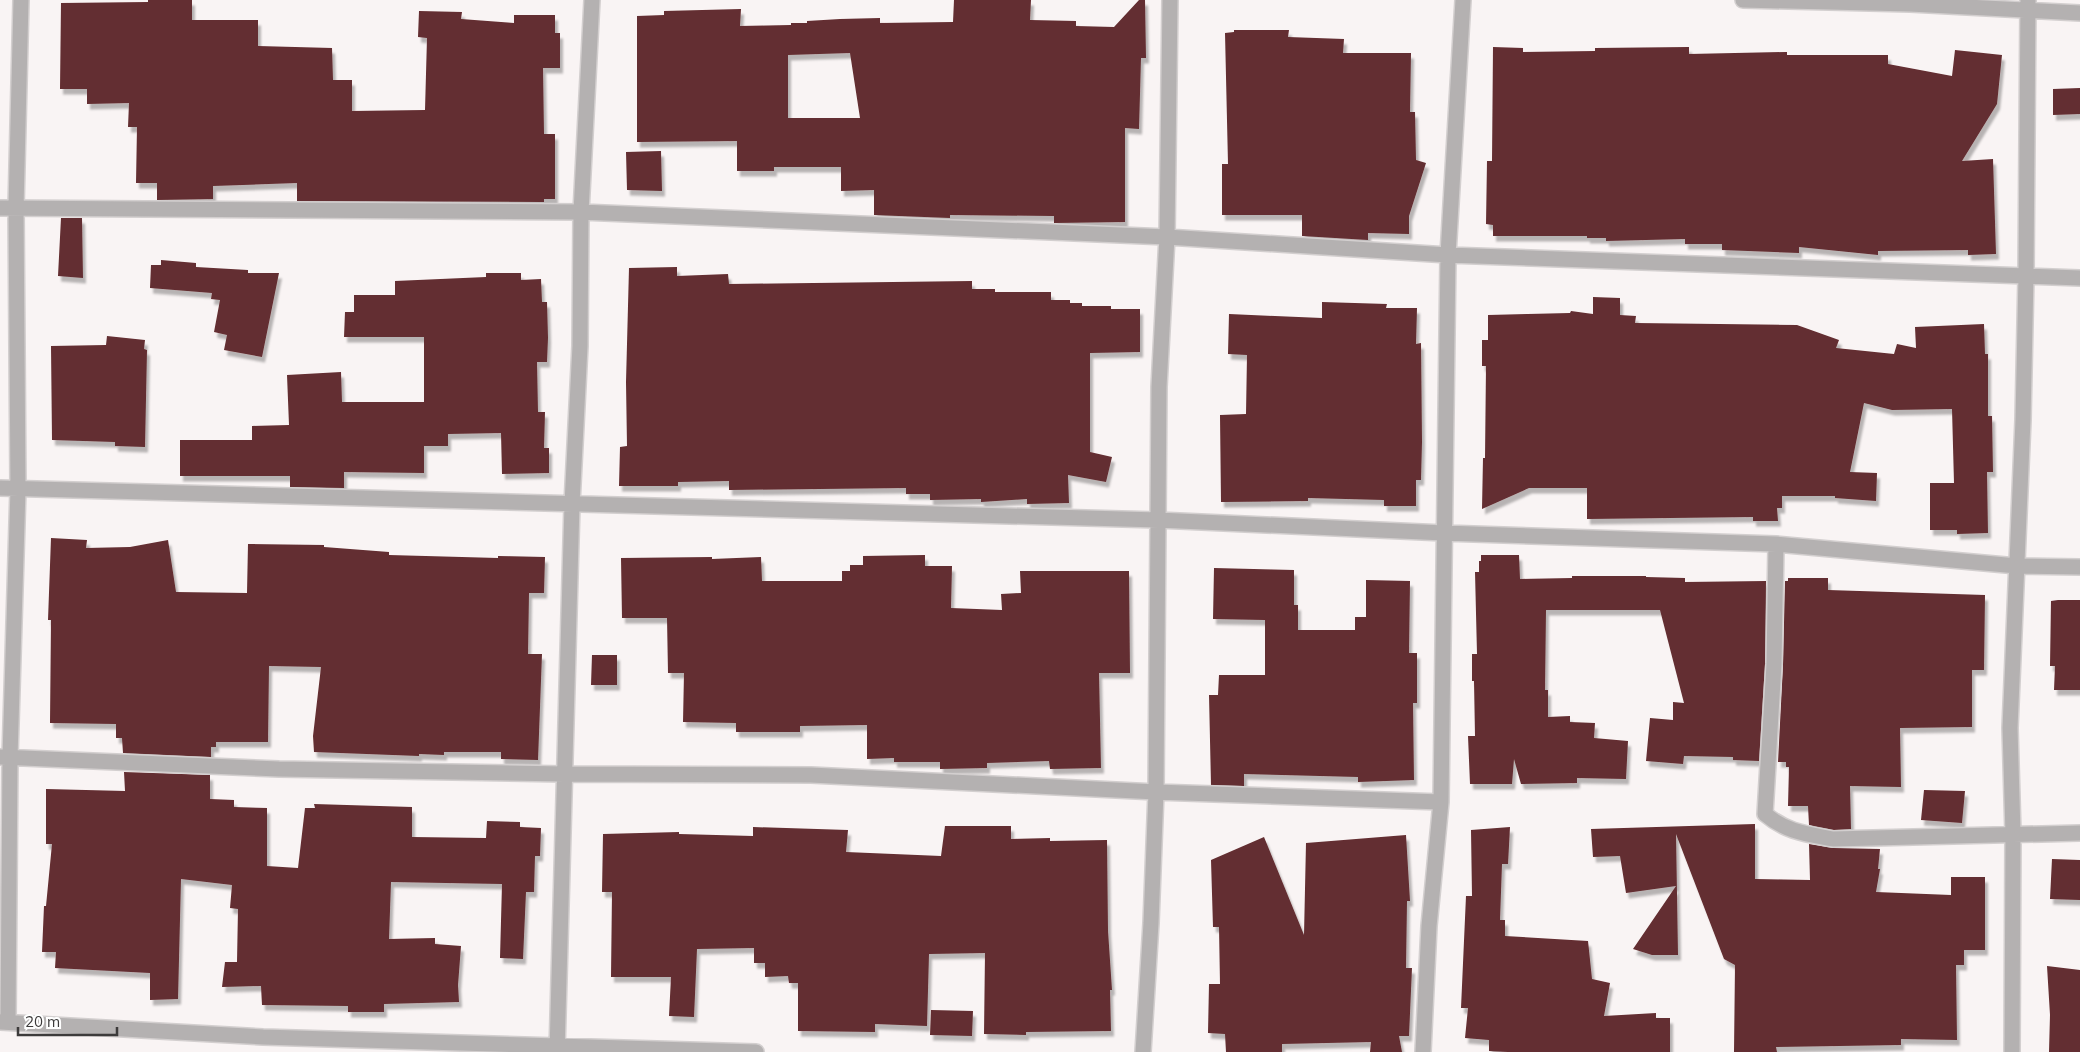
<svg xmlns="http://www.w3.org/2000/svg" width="2080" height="1052" font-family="Mulish,sans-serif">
<defs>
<filter id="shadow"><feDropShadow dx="3" dy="5.5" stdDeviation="1" flood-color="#0004"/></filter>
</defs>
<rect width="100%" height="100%" fill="#f9f4f4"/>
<!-- building -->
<path fill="#632d30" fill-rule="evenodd" filter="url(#shadow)" d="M148,0h44v20h66v26l74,2 1,32h19v31l73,-1 2,-72 -9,-1 1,-26 43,1 -1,7 53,4v-8h41v18h5v35h-17l1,66h11v65h-11v3l-247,-1v-18l-84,3v13l-56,1v-17h-21l1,-56h-9l1,-24 -42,1v-15h-27l1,-86 87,-1z
M954,0h77l-1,20 46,1v5l38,1 25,-27h6l1,58h-5l-2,71 -14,-1v94l-71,1v-7l-104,-1v3l-76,-3v-25l-33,1v-24h-67v4h-37v-30l-100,1v-126l27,-1v-4l77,-2 -1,17 51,-1v-2h16v-2l33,-2 40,-1v5l73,-1zM850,53l10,65h-72v-63z
M1234,30h55l-1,7 56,2 -1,14h68l-1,59h5l1,48 10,3 -17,53v18l-41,-1v7l-66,-4v-21h-80v-51h6l-3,-131 9,-1z
M1493,47l30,1v4l72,-1v-3l94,-1v7l98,-2v3h101v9l64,12 3,-26 47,5 -5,49 -35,57 31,-2 3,95 -28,1v-5l-90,1v4l-79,-8v6l-77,-3v-6h-37v-5l-79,2v-3h-19v-2h-94v-11l-7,-1 1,-63h5z
M2080,88v26l-27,1v-26z
M661,151l1,40 -35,-1 -1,-38z
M61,218h21l1,60 -25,-2z
M161,260l35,3v4l52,3v3h31l-17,84 -38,-7 3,-15 -13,-3 6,-32 -9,-1 1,-6 -62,-5 1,-23h10z
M677,267v9l51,-2 1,10 243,-3v8h23v3h56v8h19v3h12v3h29v3h29v43l-50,1v99l22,5 -6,25 -38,-7 1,28 -42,1v-5l-46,3v-3l-51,1v-6h-24v-6l-177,2v-9l-51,1v4h-59l1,-39 7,-1 -1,-64 3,-114z
M486,273h35v7l20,-1 1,23h5l1,36 -1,24h-10l1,50h7l-1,36h5v25l-47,1 -1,-41 -53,1v12h-24v27l-80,-1v16l-54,-1v-11h-110v-36h72v-14l37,-1 -2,-50 54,-3 1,30h82v-65h-80l1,-25h9v-17h41v-14l91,-4z
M1593,297l27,1v17l16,1 -1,7 162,2 42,15 -3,8 58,6 3,-10 19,4 -1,-21 69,-3 1,30h3v62h4l1,56h-6l1,61 -31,1v-4h-27v-47h24l-2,-74 -60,1 -28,-7 -14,69 27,1 -1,28 -41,-3v-2h-53v12h-5l1,13h-25v-4l-166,2v-31h-58l-47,21 1,-51h2l1,-92h-4v-26h6v-25l82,-2 1,-2 22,3z
M1322,302l65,2 -1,4h31l-1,36 5,-1 1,99 -1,38h-5v26h-32v-6l-76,-2v3l-87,1 -1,-87 26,-1 1,-59 -19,-1 1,-40 93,4z
M107,336l38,4 -1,9 3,1 -2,97 -30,-1v-4l-63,-2 -1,-94 55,-1z
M51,538l36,2 -1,8 44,-1 38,-7 8,52 71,1 1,-49 76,1v2l65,5v3l109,3v-2l47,1 -1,36h-15l-1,61h14l-4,106 -37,-1v-7h-57v3l-25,-1v2l-105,-4 -1,-16 8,-69 -52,-1 -1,76h-52v5h-5v10l-88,-4 -1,-15h-6v-14l-66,-1 1,-103h-3z
M925,555v11h27l-1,42 51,2 -1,-16 20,-1 -1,-22h109l1,102h-31l2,95 -51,1 -1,-8 -62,2v5l-47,1v-7h-46v-4l-27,1v-34l-67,1v6h-64v-9l-53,-1 1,-49h-16l-1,-55h-45l-1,-60 91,-1v2l49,-2 1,24h80v-10h8v-6h13v-9z
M1481,555h38l1,24 52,-1v-2h74v1l39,1v4l81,-1 -1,83 -6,97 -26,-1v-3l-49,-1 -1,8 -37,-3 4,-43 23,2v-18l11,1 -24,-93h-114l-1,80h3v27l22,-1v6l25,1 -1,15 34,3 -2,38 -49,-1v5l-56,1 -7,-25 -2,25h-42l-2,-48h7l-1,-55h-2v-27h5l-2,-82h4v-11h2z
M1214,568l80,2v35h4v25h57v-13h11v-37l44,1 -1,72h8v50h-4l1,77 -56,2v-5l-114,-3v12l-33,-1 -2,-90h9l1,-20h46v-55l-52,-1z
M1788,578h40v12l157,5 -1,75h-12v57l-72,1 1,59 -51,-1 1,43 -17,1 -25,-5 -1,-19h-20l1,-39h-3v-5h-8l5,-97 2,-84h3z
M2058,600h22v90h-26l1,-24h-5l1,-65z
M592,655h25v30h-26z
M124,772l86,3v24l24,1v7l33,1v58l31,2 7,-60h10l-1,-4 98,3v30l74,1 1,-17 33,1v5l21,1 -1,28h-5l-1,36h-8l-3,67 -23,-1 2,-74 -111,-2 -2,57 46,-1v6l26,2 -3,39 1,17 -75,2v8h-36v-6l-86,-1 -1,-19 -39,1 3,-25h12l1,-53 -8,-1 2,-23 -51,-6 -3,120 -28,1v-27l-95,-5 1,-16h-14l2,-46h2l6,-62h-6v-55l79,2z
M1924,790l41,1 -3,32 -41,-3z
M1755,824v55l55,1 -1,-36 24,4 47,1 -2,20h2l-4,23 75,3v-18h34v73h-21v15h-8l1,75 -56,-1v6l-125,2 1,5h-43l1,-87 -11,-6 -48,-125 2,121h-26l-19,-6 43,-63 -50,7 -6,-37 -27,1 -2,-28z
M945,826h66v13l39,-1v3l57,-1 1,91 4,59h-2l1,41 -85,1v3l-42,-1 1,-81 -56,1 -2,72 -52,-2v8l-77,-1v-48h-9l-1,-7 -23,1v-14h-11v-15l-57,1 -3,68 -25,-1 2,-39h-60l1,-85h-10l1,-58 76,-2v2l74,2v-9l95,3 -2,22 95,4z
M1510,827l-2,37h-6l-2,56h5v16l83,5 4,38 18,4 -6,33 52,-3v5h14v34h-162l-19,-1v-11l-24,-2 3,-30h-7l5,-112h6l-1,-66z
M1406,835l4,66h-3l-1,67h6l-3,68h-10l3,16h-32l1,-10 -89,2v8h-56l-1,-18 -17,-1 1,-49h11l-1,-57h-6l-2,-67 53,-23 40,98 2,-92z
M2052,859l28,1v40l-30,-1z
M2047,966l33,4v82h-31l1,-37z
M931,1010l42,1 -1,25 -42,-1z"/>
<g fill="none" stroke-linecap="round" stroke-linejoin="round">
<defs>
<path id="minor" d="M1743,0l167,4 170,9
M0,208l581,4 586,25 281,18 632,23
M0,488l1158,32 286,13 332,11 241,22 63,1
M1776,544l-2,120 -9,150c21,18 42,20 68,25l247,-6
M0,757l279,12 285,5 247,1 345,17 285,10
M0,1022l263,15 493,15
M8,1022l2,-265 8,-268 -2,-281 5,-208
M557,1052l15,-548 8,-158 1,-134 11,-212
M1143,1052l8,-129 5,-131 3,-405 8,-150 3,-237
M1423,1052l6,-126 12,-124 7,-547 15,-255
M2012,1052l1,-218 -3,-106 13,-308 3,-145 2,-275"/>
</defs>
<!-- minor casing -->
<use href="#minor" stroke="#d3cfcf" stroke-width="18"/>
<!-- minor -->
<use href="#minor" stroke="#b4b1b1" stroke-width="15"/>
</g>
<!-- scale -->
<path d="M18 1027v8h99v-8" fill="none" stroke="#3d3b3b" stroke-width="2.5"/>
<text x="25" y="1027" font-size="15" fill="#3d3b3b" stroke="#ffffff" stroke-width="4" paint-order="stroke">20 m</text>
</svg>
